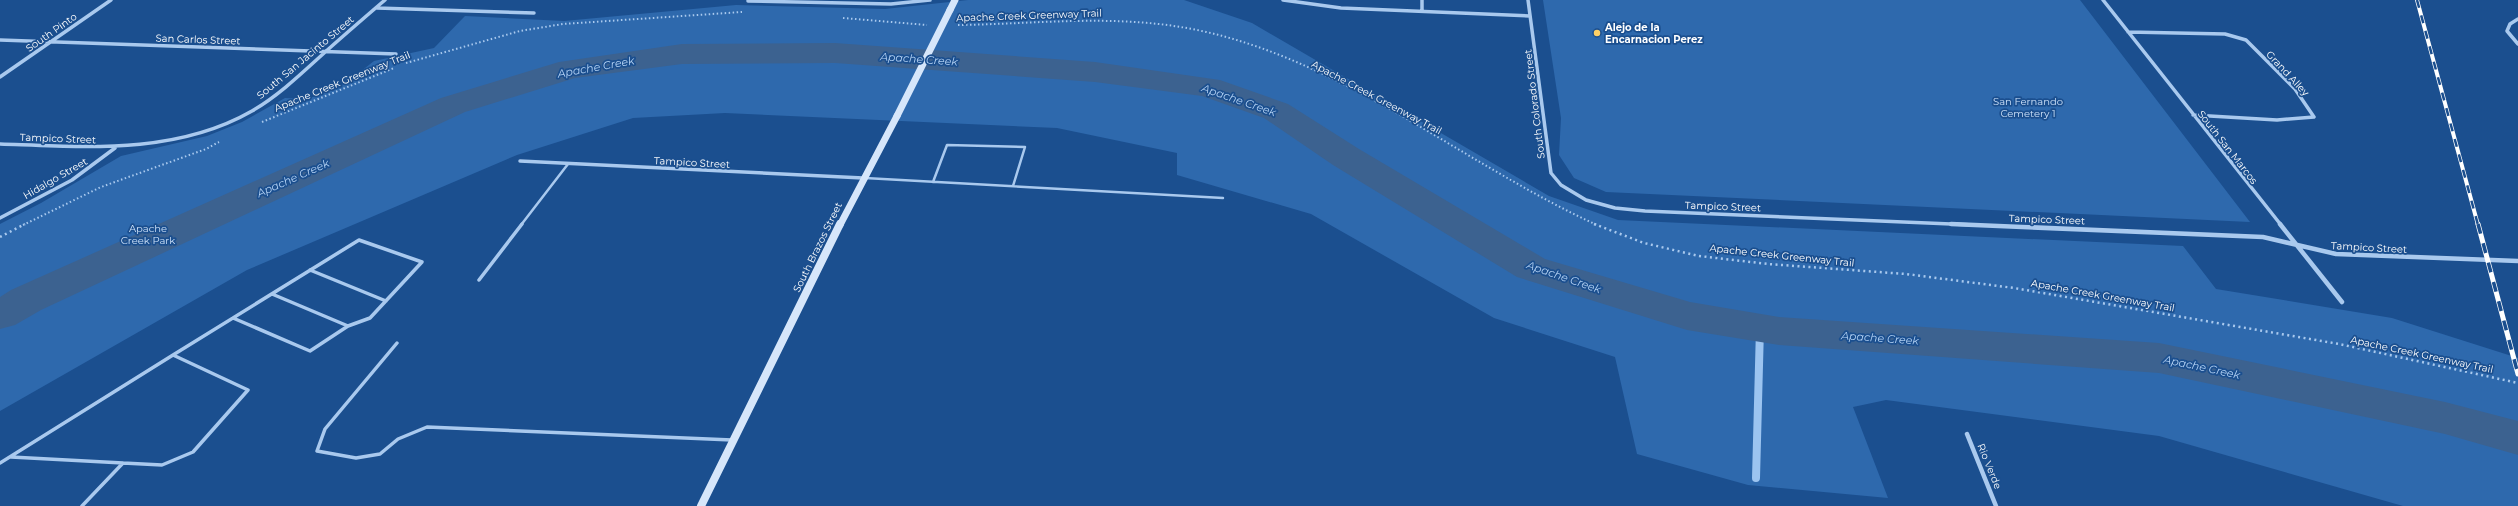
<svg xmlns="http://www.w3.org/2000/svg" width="2518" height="506" font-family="Montserrat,sans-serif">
<rect width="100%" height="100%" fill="#1b4f8f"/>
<!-- green -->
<path fill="#2e69ad" d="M968,0h216l68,23 297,173 69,24 565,26 33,43 176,29 126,40v148h-115l-244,-70 -273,-36 -33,7 35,91 -140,-13 -111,-31 -22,-97 -121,-39 -183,-104 -134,-39v-22l-120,-25 -332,-15 -92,5 -116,37 -270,115 -247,141v-187l41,-21 80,-47 86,-20 35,-14 43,-24 23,1 38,-16 28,-22 60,-13 31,-32 99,5 172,-16 149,4z
M1543,0h537l170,222 -644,-30 -32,-14 -15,-23 2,-37z"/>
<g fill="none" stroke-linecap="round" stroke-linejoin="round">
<!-- stream -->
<path stroke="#9cc4f0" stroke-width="8" d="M1756,478l4,-150"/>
<!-- river -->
<path fill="#3c6290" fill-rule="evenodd" d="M835,43l260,19 125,18 68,24 71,45 186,110 145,43 89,15 380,26 286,59 73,19v34l-73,-21 -286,-61 -380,-28 -92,-15 -170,-53 -184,-112 -69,-47 -62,-22 -107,-14 -260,-19 -153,1 -107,14 -110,34 -424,198 -26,15 -15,4v-32l11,-7 430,-192 118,-36 123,-18z"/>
<!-- path-far1 -->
<path stroke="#a9c9ee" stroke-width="2" stroke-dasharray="1.5 2.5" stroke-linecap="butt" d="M843,18l84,7
M958,25c78,-1 156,-11 234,4 147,28 271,135 405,196
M406,63l114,-32 43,-7 179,-12
M262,122l132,-54
M23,225l78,-38 105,-38 13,-7"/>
<!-- path -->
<path stroke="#a9c9ee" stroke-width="2.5" stroke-dasharray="2 3.5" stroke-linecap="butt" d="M1594,224l50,19 55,13 69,8 138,10 108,14 325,56 179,39
M0,237l25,-13"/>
<!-- lane-far1 -->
<path stroke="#a9c9ee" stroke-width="2.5" d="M865,178l358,20
M933,182l14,-37 78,2 -12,39
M521,225l47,-61"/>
<!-- lane -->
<path stroke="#a9c9ee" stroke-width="3.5" d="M310,270l76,31
M479,280l43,-56
M272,294l76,32
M397,343l-72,86 -8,22 39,7 24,-4 18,-15 29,-12 305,13
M173,355l186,-115 63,22 -52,56 -22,8 -38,25 -77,-33
M11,457l112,6
M0,463l173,-108 75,35 -55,62 -31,13 -39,-2 -41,43"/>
<!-- street-far1 -->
<path stroke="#a9c9ee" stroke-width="3.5" d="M1283,0l58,8 189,8
M1422,0v11
M1528,0l23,173 10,12 25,15 29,8 30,3 330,14
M2103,0l178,225
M748,1l143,3 39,-4
M377,8l157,5
M2518,19l-8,5 -3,7 11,13
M2128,32l97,2 21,6 49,49 19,28 -37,3 -84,-5
M0,40l396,14
M0,77l111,-77
M0,144c85,3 175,11 252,-33 26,-15 49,-37 71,-57 20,-18 41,-36 62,-54
M520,161l343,17
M0,218l72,-38 43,-32"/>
<!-- street -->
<path stroke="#a9c9ee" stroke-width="4.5" d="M1951,224l312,13 73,17 182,7
M2280,224l62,78
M1967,434l29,72"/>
<!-- secondary-far1 -->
<path stroke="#d6e6fa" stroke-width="7" d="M950,10l5,-10
M840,225l57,-109"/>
<!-- secondary -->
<path stroke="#d6e6fa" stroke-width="8" d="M701,506l139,-282"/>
<defs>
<path id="rail-far1" d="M2417,0l61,225"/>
<path id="rail" d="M2478,224l40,150"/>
</defs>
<!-- rail-far1 casing -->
<use href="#rail-far1" stroke="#fff" stroke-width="4"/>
<!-- rail casing -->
<use href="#rail" stroke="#fff" stroke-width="5"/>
<!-- rail-far1 -->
<use href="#rail-far1" stroke="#1b4f8f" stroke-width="2.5" stroke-dasharray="8" stroke-linecap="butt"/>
<!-- rail -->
<use href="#rail" stroke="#1b4f8f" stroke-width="3.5" stroke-dasharray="10" stroke-linecap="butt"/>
<!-- secondary-bridge -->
<path stroke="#d6e6fa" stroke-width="7" d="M897,116l53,-106"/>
</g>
<!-- markers -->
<circle fill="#ffd166" stroke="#1b4f8f" stroke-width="1.5" cx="1597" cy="33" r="4"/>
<g text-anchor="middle" stroke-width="3.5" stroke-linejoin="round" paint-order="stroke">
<!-- street labels -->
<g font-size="10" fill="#fff" stroke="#1b4f8f">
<text transform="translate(1029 15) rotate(-2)" y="4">Apache Creek Greenway Trail</text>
<text transform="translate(51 32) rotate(-35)" y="4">South Pinto</text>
<text transform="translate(198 39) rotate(2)" y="4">San Carlos Street</text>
<text transform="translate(305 57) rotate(-40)" y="4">South San Jacinto Street</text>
<text transform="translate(2288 73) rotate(47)" y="4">Grand Alley</text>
<text transform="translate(342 81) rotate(-22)" y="4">Apache Creek Greenway Trail</text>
<text transform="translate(1377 97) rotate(28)" y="4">Apache Creek Greenway Trail</text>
<text transform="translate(1534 104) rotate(-97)" y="4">South Colorado Street</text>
<text transform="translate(58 138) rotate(2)" y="4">Tampico Street</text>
<text transform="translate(2228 147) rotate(52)" y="4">South San Marcos</text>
<text transform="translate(692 162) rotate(3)" y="4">Tampico Street</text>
<text transform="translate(55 178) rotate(-30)" y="4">Hidalgo Street</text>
<text transform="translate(1723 206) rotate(2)" y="4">Tampico Street</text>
<text transform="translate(2047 219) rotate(2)" y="4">Tampico Street</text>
<text transform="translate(817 247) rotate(-64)" y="4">South Brazos Street</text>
<text transform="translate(2369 247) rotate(3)" y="4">Tampico Street</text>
<text transform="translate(1782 255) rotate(6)" y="4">Apache Creek Greenway Trail</text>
<text transform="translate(2103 295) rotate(10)" y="4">Apache Creek Greenway Trail</text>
<text transform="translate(2422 354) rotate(12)" y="4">Apache Creek Greenway Trail</text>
<text transform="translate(1990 466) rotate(68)" y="4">Rio Verde</text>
</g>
<!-- poi labels -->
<g font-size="10" font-weight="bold" fill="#fff" stroke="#1b4f8f" text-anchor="start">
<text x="1605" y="31">Alejo de la<tspan x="1605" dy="12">Encarnacion Perez</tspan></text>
</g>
<!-- park labels -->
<g font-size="10" fill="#cfe3fa" stroke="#1b4f8f">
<text x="2028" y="105">San Fernando<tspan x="2028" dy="12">Cemetery 1</tspan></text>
<text x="148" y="232">Apache<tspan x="148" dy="12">Creek Park</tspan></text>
</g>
<!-- water labels -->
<g font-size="11" font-style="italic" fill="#b5d3f5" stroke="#1b4f8f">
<text transform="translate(919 59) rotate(4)" y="4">Apache Creek</text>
<text transform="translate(596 67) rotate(-10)" y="4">Apache Creek</text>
<text transform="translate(1239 100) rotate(19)" y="4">Apache Creek</text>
<text transform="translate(293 178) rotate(-24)" y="4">Apache Creek</text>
<text transform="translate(1564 277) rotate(19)" y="4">Apache Creek</text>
<text transform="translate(1880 338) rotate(4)" y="4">Apache Creek</text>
<text transform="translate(2202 367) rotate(12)" y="4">Apache Creek</text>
</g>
</g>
</svg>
